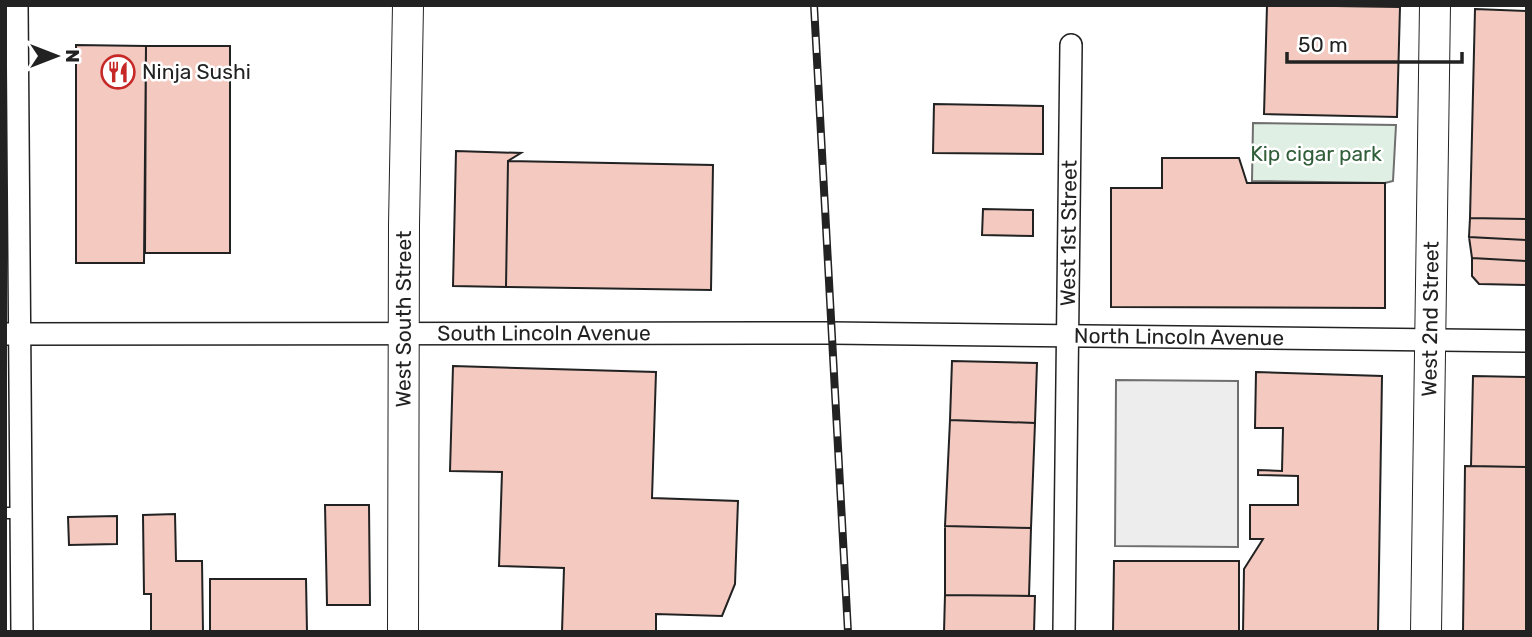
<svg xmlns="http://www.w3.org/2000/svg" width="1532" height="637" font-family="Rubik,sans-serif">
<rect width="100%" height="100%" fill="#fff"/>
<!-- green -->
<path fill="#e0efe3" stroke="#6f6f6f" stroke-width="2" d="M1253,123l143,2 -3,56 -8,2 -133,-2z"/>
<!-- parking -->
<path fill="#ededed" stroke="#6f6f6f" stroke-width="2" d="M1116,380l122,1v166l-123,-1z"/>
<!-- building -->
<path fill="#f3c9c0" stroke="#222" stroke-width="2" d="M1267,5l133,2 -3,110 -133,-3z
M1475,9l52,2v208l-57,-1z
M76,45l70,1 -2,217h-68z
M146,46h84v207h-85z
M934,104l109,2v48l-110,-1z
M456,151l65,2 -13,8 -2,126 -53,-1z
M1162,158h77l8,25h138v125l-274,-1v-119h51z
M508,161l205,4 -2,125 -205,-3z
M983,209l50,1v26l-51,-1z
M1470,218l57,1v21l-58,-3z
M1469,237l58,3v21l-55,-3z
M1472,258l55,3v24l-48,-1 -7,-8z
M952,361l85,2 -2,60 -85,-3z
M453,366l203,6 -4,126 86,3 -3,83 -13,32 -66,-2v18h-94l2,-64 -65,-2 3,-94 -52,-1z
M1256,372l126,4 -4,256h-135l1,-63 19,-30h-13v-34h48v-29l-40,-1v-5l24,1 1,-43h-28z
M1473,376l54,1v90l-56,-1z
M950,420l85,3 -4,105 -86,-2z
M1465,466l62,1v165h-64z
M325,505h44l1,100h-43z
M175,514l1,47h26l1,71h-52v-38h-7l-1,-79z
M117,516v28l-48,1 -1,-28z
M945,526l86,2 -2,68 -84,-1z
M1114,561h125v71h-126z
M210,579h96l1,53h-97z
M945,595l90,1 -1,36h-90z"/>
<g fill="none" stroke-linecap="round" stroke-linejoin="round">
<defs>
<path id="lane" d="M5,513h15"/>
<g id="street">
<path d="M17,5l5,627"/>
<path id="s1" d="M5,334l826,-1 696,8"/>
<path id="s2" d="M1064,632l7,-587"/>
</g>
<g id="secondary">
<path id="s3" d="M403,632l1,-407 4,-220"/>
<path id="s4" d="M1426,632l9,-627"/>
</g>
</defs>
<!-- lane casing -->
<use href="#lane" stroke="#222" stroke-width="13"/>
<!-- street casing -->
<use href="#street" stroke="#222" stroke-width="24"/>
<!-- secondary casing -->
<use href="#secondary" stroke="#222" stroke-width="32"/>
<!-- lane -->
<use href="#lane" stroke="#fff" stroke-width="10"/>
<!-- street -->
<use href="#street" stroke="#fff" stroke-width="21"/>
<!-- secondary -->
<use href="#secondary" stroke="#fff" stroke-width="30"/>
<defs>
<path id="rail" d="M814,5l34,627"/>
</defs>
<!-- rail casing -->
<use href="#rail" stroke="#222" stroke-width="8"/>
<!-- rail -->
<use href="#rail" stroke="#fff" stroke-width="5" stroke-dasharray="16" stroke-linecap="butt"/>
</g>
<!-- icons -->
<defs>
<symbol id="restaurant-ring" viewBox="-11 -11 22 22"><circle r="9.5" fill="#fff" stroke="#c62828" stroke-width="1.5"/><path d="M-5-6h1v4h1v-4h1v4h1v-4h1v5L-1.5 .5V6h-2V.5L-5-1ZM5-6V6H3V1.5H1.5Q1.5-4 5-6Z" fill="#c62828"/></symbol>
</defs>
<g fill-rule="evenodd">
<use href="#restaurant-ring" x="99" y="53" width="38" height="38"/>
</g>
<g text-anchor="middle" stroke-width="5" stroke-linejoin="round" paint-order="stroke">
<!-- poi labels -->
<g font-size="21" fill="#222" stroke="#fff" text-anchor="start">
<text x="142" y="79">Ninja Sushi</text>
</g>
<!-- park labels -->
<g font-size="21" fill="#2f5e38" stroke="#fff">
<text x="1316" y="161">Kip cigar park</text>
</g>
<!-- street labels -->
<g font-size="21" fill="#222" stroke="#fff">
<text dy="7" stroke="none"><textPath href="#s2" startOffset="399">West 1st Street</textPath></text>
<text dy="7" stroke="none"><textPath href="#s3" startOffset="313">West South Street</textPath></text>
<text dy="7" stroke="none"><textPath href="#s4" startOffset="313">West 2nd Street</textPath></text>
<text dy="7" stroke="none"><textPath href="#s1" startOffset="539">South Lincoln Avenue</textPath></text>
<text dy="7" stroke="none"><textPath href="#s1" startOffset="1174">North Lincoln Avenue</textPath></text>
</g>
</g>
<!-- border -->
<rect width="1532" height="637" fill="none" stroke="#222222" stroke-width="14"/>
<!-- north arrow -->
<g transform="translate(56 56) rotate(90)" stroke="#ffffff" stroke-width="5" paint-order="stroke">
<path d="M0-5L12 26L0 18L-12 26Z" fill="#222222"/>
<text y="-10" font-size="19" font-weight="bold" text-anchor="middle" fill="#222222">N</text>
</g>
<!-- scale -->
<path d="M1287 52v10h175v-10" fill="none" stroke="#222222" stroke-width="3.5"/>
<text x="1298" y="52" font-size="21" fill="#222222" stroke="#ffffff" stroke-width="5" paint-order="stroke">50 m</text>
</svg>
